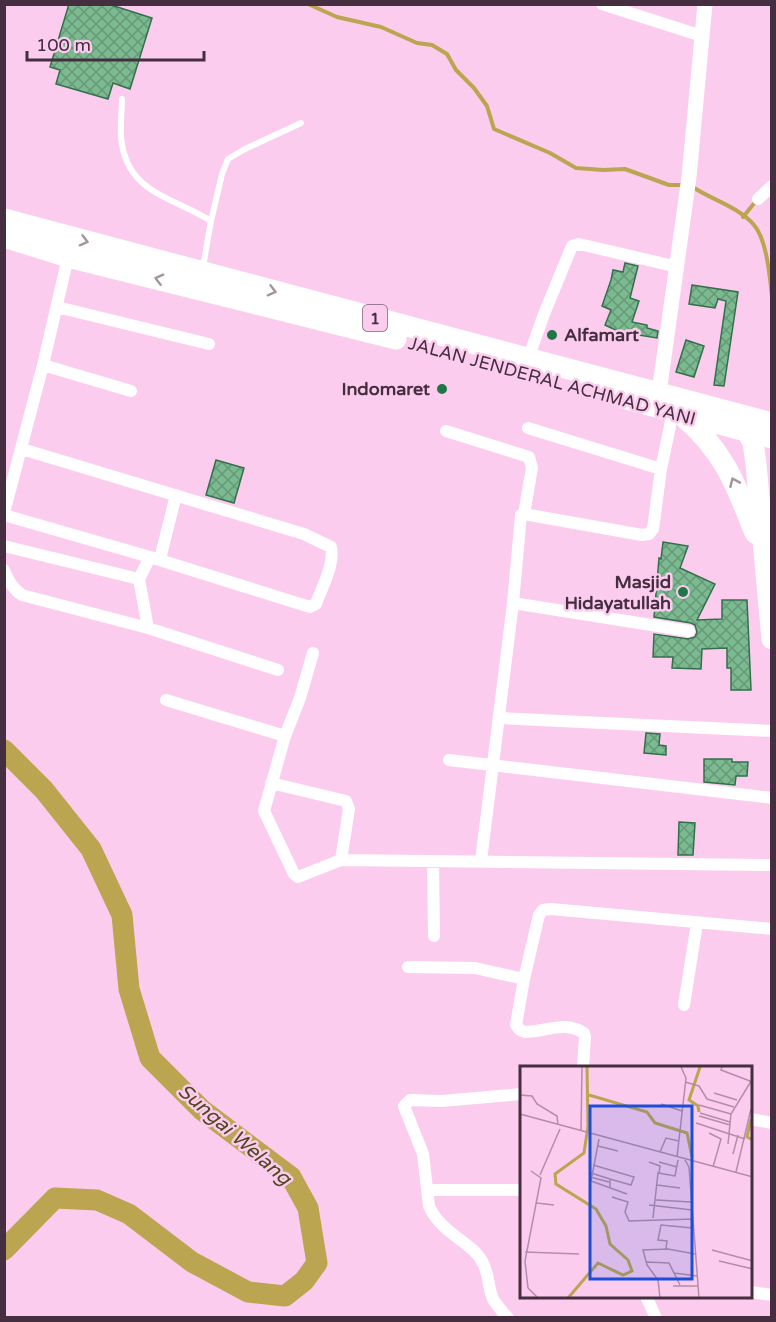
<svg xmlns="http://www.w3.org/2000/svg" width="776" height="1322" font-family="'Varela Round',sans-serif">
<defs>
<pattern id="building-cross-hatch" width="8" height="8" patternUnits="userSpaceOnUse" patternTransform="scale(1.5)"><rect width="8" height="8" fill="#7bba91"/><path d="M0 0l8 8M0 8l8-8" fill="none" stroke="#679878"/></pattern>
</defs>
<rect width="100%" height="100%" fill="#fcccef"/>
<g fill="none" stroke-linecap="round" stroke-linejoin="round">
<!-- stream -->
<path stroke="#bba550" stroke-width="4" d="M308,4l29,13 44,10 36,16 15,2 15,9 9,16 18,18 13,18 7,23 56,24 26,15 27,2 22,-1 44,16h15
M691,186c19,13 48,21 63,39 13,15 16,53 18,72
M743,217l13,-16"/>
<!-- river -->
<path stroke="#bba550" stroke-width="21" d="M4,750l40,40 47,59 31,66 7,74 21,69 52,52 89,67 17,31 9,55 -13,18 -19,15 -37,-4 -56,-30 -63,-48 -32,-14 -42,-2 -51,52"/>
</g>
<!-- building -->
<path fill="url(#building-cross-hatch)" stroke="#32704b" stroke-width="1.5" d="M69,4h39l44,14 -22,71 -17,-6 -5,16 -52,-15 4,-14 -10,-3z
M625,263l13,3 -8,32 9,3 -7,21 15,3v3l11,3 -1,7 -37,-6 -15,-7 6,-15 -9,-4 9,-26 2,-10 10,2z
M692,285l46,7 -14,94 -10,-1 12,-84 -8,-2 -3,9 -26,-4z
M686,340l18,6 -10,31 -18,-5z
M216,460l28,8 -10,35 -28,-8z
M663,542l25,4 -8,22 35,16 -18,36 25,-1v-19h25l4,90h-20v-22h-4v-20l-25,1 -1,20 -29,-1 1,-11h-20l1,-23 34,5 7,-2 2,-5 -2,-7 -4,-2 -37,-6 5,-59 2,1z
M646,733l14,1 -1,11 7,1v9l-22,-2z
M704,759h28v3h16l-1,14h-11l-1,9 -31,-3z
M679,822l16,1 -2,32h-15z"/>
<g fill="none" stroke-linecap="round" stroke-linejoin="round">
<!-- service -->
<path stroke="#fff" stroke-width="6" d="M122,99c0,12 -2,25 -1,38 5,56 50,59 90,84
M203,267l8,-46 11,-47 6,-15 17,-10 56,-26"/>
<!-- minor -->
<path stroke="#fff" stroke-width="12" d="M602,4l100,32
M758,199l14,-13
M57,307l152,37
M528,359l16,-45 28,-68 7,-2 99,23
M43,365l88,26
M528,428l133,41
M446,431l83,26 3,11 -8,46
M22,449l282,85 27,13c4,17 -9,40 -15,57l-6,3 -160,-50 -11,22 9,49
M4,513l39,-148 25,-108
M4,515l146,42
M4,546l135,33
M160,559l16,-64
M4,570c4,11 9,19 18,25l126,33 130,42
M513,603l176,28
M166,700l119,36 -21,75 30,63 4,3 43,-17 431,5
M499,718l273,13
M285,736l15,-38 13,-45
M449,760l323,38
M271,783l75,18 3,8 -8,51
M433,861l1,75
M481,861l32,-258 8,-88 3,-1 118,21 7,-1 4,-5 8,-60 12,-57
M408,967l67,1 49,11
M684,1005l13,-82
M583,1067l2,-30 -1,-4c-20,-13 -38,-1 -59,-1l-5,-2 -4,-5 8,-46 15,-64 4,-5 8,-1 221,20
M750,1119l22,4
M427,1190h94
M750,1292l22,3
M646,1296l10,22
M508,1318c-5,-6 -11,-12 -15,-19 -5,-11 -4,-25 -10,-36 -10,-21 -42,-29 -54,-57l-6,-52 -19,-48 6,-6 32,1 79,-7"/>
<!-- tertiary -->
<path stroke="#fff" stroke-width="15" d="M659,393l30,-216 16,-173"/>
<!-- trunk -->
<path stroke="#fff" stroke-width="21" d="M4,219l768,204
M4,237l64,20 328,82
M623,398l149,40
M685,418c40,35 51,67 70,115
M741,423l12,19 3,22 16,175"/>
</g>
<!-- one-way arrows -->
<defs><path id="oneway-chevron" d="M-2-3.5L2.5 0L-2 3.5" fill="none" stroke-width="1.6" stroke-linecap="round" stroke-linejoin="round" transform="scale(1.5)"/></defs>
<g stroke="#a2969f">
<use href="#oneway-chevron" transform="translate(84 241) rotate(15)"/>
<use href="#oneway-chevron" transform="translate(159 279) rotate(-166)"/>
<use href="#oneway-chevron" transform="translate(272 291) rotate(15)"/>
<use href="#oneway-chevron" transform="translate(734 482) rotate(-114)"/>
</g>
<!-- markers -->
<g fill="#217649" stroke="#fcccef" stroke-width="2">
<circle cx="552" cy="335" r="6"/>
<circle cx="442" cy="389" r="6"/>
<circle cx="683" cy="592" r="6"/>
</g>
<g text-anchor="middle" stroke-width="5" stroke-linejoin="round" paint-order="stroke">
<!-- shield labels -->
<rect fill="#fcccef" stroke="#7c5d74" stroke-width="1.5" x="363" y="305" width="24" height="26" rx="4.5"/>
<g font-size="16" font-weight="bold" fill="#452e3f">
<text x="375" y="324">1</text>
</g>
<!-- poi labels -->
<g font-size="18" font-weight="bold" fill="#452e3f" stroke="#fcccef" text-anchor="end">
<text x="564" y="341" text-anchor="start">Alfamart</text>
<text x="430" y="395">Indomaret</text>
<text x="671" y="588">Masjid<tspan x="671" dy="21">Hidayatullah</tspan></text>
</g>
<!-- street labels -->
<g font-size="18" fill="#452e3f" stroke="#fcccef">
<text transform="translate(552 381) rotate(15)" y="6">JALAN JENDERAL ACHMAD YANI</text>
</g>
<!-- water labels -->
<g font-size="20" font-style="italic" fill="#504722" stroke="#fcccef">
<text transform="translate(235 1134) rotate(41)" y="7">Sungai Welang</text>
</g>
</g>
<!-- overview -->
<g transform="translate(520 1066)">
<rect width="232" height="232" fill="#fcccef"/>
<path fill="none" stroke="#bba550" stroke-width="3" d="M69,29l58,17 8,11 32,10 5,24M179,46l-1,-6 -9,-6 11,-33M231,53l-4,18 6,3M48,232l30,-35 25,12 9,-4 -4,-11 -18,-16 -4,-18 -10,-17 -40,-25 -1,-10 29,-21 4,-27 -1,-59"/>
<path fill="none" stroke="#b38da9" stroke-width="1.5" d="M202,1l-1,3 29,11M165,16l14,4 8,13 27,8M194,27l23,7M0,29l12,1 5,8 20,12 1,9M141,38l21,7M179,39l32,9M180,47l30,9M0,48l233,63M179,50l31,9M176,57l49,16M61,65l1,-64M189,67l12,6 -8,28M79,73l-8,42 36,13M208,78l3,-30 22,-36M78,80l20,5M140,86l6,-14 13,3M213,88l5,-19M157,91l9,-79 -5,-11M165,94l4,7 10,131M129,96l11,4 -1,7M139,96l18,5M73,99l41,12 -3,8 -21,-6v9M11,105l10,7 -16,83 3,27 10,10M216,106l15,-63M71,107l19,6M20,109l20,-46M70,111l19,5M137,119l23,3M92,131l16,5 -3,10 4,9 64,-2M136,134l35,2M16,137l18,2M129,139l43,5M133,152l5,-45 17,3 3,-16M146,183l1,-8 -9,-1 3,-15 32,3M192,184l41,11M5,186l54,2M199,195l34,8M127,196l22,1 11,22M154,207l23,3M153,220h25M140,232l-2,-18 -11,-15 -4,-15 25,-1 27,5"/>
<path fill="#1d4ed8" fill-opacity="0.15" stroke="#1d4ed8" stroke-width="3" d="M70,40h102v173h-102z"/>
<rect width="232" height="232" fill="none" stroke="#452e3f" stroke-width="3"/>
</g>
<!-- border -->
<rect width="776" height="1322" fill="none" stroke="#452e3f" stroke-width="12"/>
<!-- scale -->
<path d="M27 51v9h177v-9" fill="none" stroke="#452e3f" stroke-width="3"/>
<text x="36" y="51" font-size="18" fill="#452e3f" stroke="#fcccef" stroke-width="4.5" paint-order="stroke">100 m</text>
</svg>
